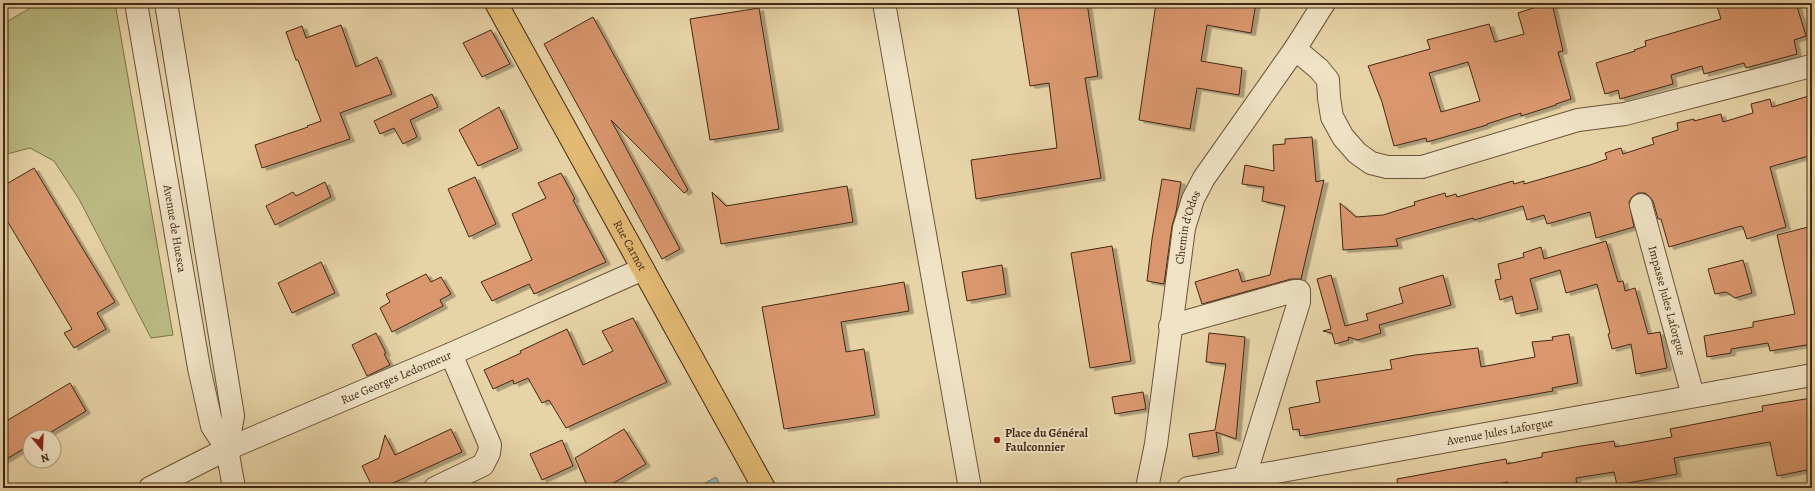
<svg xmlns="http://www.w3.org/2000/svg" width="1815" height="491" font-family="Alegreya,serif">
<defs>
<filter id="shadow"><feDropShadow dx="4.5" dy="2.5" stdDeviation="0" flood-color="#0004"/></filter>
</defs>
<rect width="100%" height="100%" fill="#e6d3a6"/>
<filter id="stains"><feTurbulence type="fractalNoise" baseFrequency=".005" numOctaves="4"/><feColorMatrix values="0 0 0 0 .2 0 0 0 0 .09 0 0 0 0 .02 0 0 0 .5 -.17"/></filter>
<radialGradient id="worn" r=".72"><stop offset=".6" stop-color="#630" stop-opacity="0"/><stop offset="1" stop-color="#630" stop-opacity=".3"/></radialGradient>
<!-- green -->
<path fill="#bbbb83" stroke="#7e724c" d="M39,3h76l58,332 -22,3 -72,-139 -25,-38 -24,-13 -23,6 -4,3v-133z"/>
<!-- water -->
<path fill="#98b6af" stroke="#757d71" d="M716,477l6,11h-26z"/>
<!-- building -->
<path fill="#da976e" stroke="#412814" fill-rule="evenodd" filter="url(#shadow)" d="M1017,3h70l11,73 -13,2 16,100 -125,21 -5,-39 86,-12 -8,-65 -19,3z
M1156,3h100l-5,30 -44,-8 -6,36 41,7 -3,27 -42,-7 -7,41 -51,-9z
M1548,3h4l11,48 -5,1 13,47 -15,5v1l-35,11v-3l-34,11v1l-60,17 -1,-4 -32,8 -12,-44 -14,-36 62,-17 -3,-9 62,-16 6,18 29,-8 -6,-21zM1468,62l12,39 -39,11 -12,-39z
M1716,3h80l10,33 -12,4 3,14 -51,14 -2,-5 -40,11 -2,-8 -31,9 2,9 -53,15 -2,-9 -13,4 -9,-31 39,-12 -1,-1 12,-4 -1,-5 76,-22z
M759,8l20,121 -69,11 -20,-121z
M593,17l95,173 -4,3 -73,-73 69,129 -18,10 -118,-215z
M341,25l15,42 21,-10 15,37 -52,19 10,26 -88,29 -7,-23 53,-18 -1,-1 14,-5 -23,-61h-2l-10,-28 16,-6 4,12z
M491,30l19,34 -28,13 -19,-34z
M432,94l6,13 -28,13 7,17 -14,7 -9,-16 -14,6 -6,-13z
M1812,95v60l-42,12 16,60 -39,12 -4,-12 -2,-1 -72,21 -8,-28h-3l-5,-18 -4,-5 -4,-3h-7l-6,4 -3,5 5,25 -38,11 -6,-26 -43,12 -3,-9 -17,5 -4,-14 -49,14 -1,-2 -77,21 2,7 -55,4 -3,-47 16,14 27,-2 32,-10 -1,-3 31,-9 1,4 10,-3 1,3 56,-16 1,3 10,-3v3l66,-19 17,-6 -2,-6 9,-3 7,-2 2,6 31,-10 -2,-6 26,-8 -1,-7 17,-4v2l27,-7 2,8 30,-9 -2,-9 19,-5 2,8z
M499,107l19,41 -40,18 -19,-36z
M1312,137l4,45 8,-2 -23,99h-10l-89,25 -7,-22 43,-13 4,13 28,-7 15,-69 -23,-5 2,-14 -22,-3 3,-19 29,6 -1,-26 12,-1v-5z
M34,168l81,134 -18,11 9,16 -32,19 -10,-15 8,-4 -69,-115v-28z
M561,173l14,26 -2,1 33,62 -72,32 -5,-10 -37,17 -11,-19 51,-22 -20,-46 34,-16 -8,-15z
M475,177l21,47 -27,13 -21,-48z
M1162,179l19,3 -5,30 -4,14 -8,58 -17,-3 5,-42z
M325,182l6,15 -56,28 -9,-19 27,-14 3,4z
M847,186l6,36 -132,22 -9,-52 14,14z
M1812,226v118l-42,7 -2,-8 -37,6v4l-24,4 -3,-21 49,-9v-5l42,-8 -18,-79z
M1606,241l12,41 5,-1 2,10 10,-3 13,46 12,-2 7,36 -31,6 -5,-30 -19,5 -4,-15 2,-1 -13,-49 -31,9 -6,-23 -30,9 8,30 -22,5 -4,-18 -12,4 -5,-20 6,-1 -3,-15 26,-7 -1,-4 18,-6 3,12z
M1112,246l19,115 -41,7 -19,-115z
M1743,260l9,33 -17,5 -9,-6 -11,2 -7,-25z
M321,262l14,31 -43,20 -14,-30z
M1002,265l4,29 -39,7 -5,-29z
M426,274l5,8 10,-5 10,17 -11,6 3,6 -51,26 -12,-24 10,-6 -4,-8z
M1331,275l14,51 23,-6 -2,-6 37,-11 -4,-15 44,-13 8,30 -72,20 2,8 -23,7 -10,-3 1,3 -14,4 -3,-11 -9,-2 8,-2 -14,-50z
M904,282l5,29 -68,11 5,30 18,-3 11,66 -91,14 -22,-122z
M633,318l34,64 -101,46 -17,-28 -7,3 -14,-25 -14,6 -1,-4 -20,9 -9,-19 37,-17 -1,-2 47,-22 16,36 30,-14 -11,-20z
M376,333l10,20 -2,1 6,11 -23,11 -15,-31z
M1209,333l36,4 -9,102 -20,-7 3,20 -26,5 -4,-23 26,-4 11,-66 -20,-2z
M1569,334l9,49 -26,5 1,3 -246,44 -7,1 -1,-7 -6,1 -4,-22 31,-6 -4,-21 76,-12 -2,-9 25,-5 63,-7 3,19 54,-10 -3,-15 21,-2 -1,-3z
M70,383l16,28 -43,26h-13v8l-27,16v-38z
M1143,392l3,17 -31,5 -3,-17z
M1812,398v71l-35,7 -7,-34 -96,16 3,16 -60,11 -3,-13 -38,6 1,10h-68l-1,-6 -30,5v1h-80l-1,-9 109,-20 1,5 35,-7v-4l39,-7 33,-5 1,6 57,-10 -2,-8 93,-18 -1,-5z
M451,429l11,23 -80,36h-9l-11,-22 17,-8 6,-23 10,20z
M624,429l22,35 -41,24h-17l-13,-30z
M562,440l11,26 -31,14 -12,-26z"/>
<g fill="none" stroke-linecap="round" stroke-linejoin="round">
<defs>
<g id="minor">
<path id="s1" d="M136,3l63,365 13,58 15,23"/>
<path d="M166,3l67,413 -6,33 7,39"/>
<path d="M884,3l86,485"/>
<path d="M1295,49l24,20 9,11 1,18 3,19 11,20 14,16 14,10 16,4h35l156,-47 47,-6 186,-48"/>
<path id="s2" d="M1641,205l52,191"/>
<path d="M1170,326l124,-35h5v11l-54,174"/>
<path id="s3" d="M150,488l77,-39 224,-95 192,-85"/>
<path d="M435,488l48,-23 6,-12 1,-8 -39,-91"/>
<path id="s4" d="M1147,488l9,-44 28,-216 9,-29 11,-21 91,-129 29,-46"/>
<path id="s5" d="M1188,488l624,-113"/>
</g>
<g id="major">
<path id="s6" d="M496,3l268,485"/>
</g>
</defs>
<!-- minor casing -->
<use href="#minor" stroke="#6a5338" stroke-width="24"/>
<!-- major casing -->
<use href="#major" stroke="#412814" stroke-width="24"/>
<!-- minor -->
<use href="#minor" stroke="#efe2c5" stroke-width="22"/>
<!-- major -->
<use href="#major" stroke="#e3ba73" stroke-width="22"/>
</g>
<!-- markers -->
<circle fill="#8f2418" stroke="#efe2c5" stroke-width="1.5" cx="997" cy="440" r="4"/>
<g text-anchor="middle" stroke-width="4" stroke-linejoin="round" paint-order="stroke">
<!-- street labels -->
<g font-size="12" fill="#412814" stroke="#efe2c5">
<text dy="4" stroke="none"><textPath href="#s4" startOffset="264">Chemin d'Odos</textPath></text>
<text dy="4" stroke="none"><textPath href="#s1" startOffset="229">Avenue de Huesca</textPath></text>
<text dy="4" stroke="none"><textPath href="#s6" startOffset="277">Rue Carnot</textPath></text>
<text dy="4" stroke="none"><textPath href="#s2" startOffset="99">Impasse Jules Laforgue</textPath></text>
<text dy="4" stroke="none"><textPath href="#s3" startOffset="270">Rue Georges Ledormeur</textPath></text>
<text dy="4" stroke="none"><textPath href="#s5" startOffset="317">Avenue Jules Laforgue</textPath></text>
</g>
<!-- poi labels -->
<g font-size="12" font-weight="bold" fill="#412814" stroke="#efe2c5" text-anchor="start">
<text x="1005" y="437">Place du Général<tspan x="1005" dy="14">Faulconnier</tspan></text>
</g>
</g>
<!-- margin -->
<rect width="1815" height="491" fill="none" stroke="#e6d3a6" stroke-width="16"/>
<rect x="4" y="4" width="1807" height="483" fill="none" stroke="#412814" stroke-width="2"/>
<rect x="8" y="8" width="1799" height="475" fill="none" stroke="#412814"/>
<!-- north arrow -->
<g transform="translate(42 449) rotate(161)"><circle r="19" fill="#efe2c5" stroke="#a9987e"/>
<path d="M0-3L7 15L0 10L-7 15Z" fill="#8f2418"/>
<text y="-6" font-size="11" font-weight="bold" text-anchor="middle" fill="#412814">N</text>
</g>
<rect width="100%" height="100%" filter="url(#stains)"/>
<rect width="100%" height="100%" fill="url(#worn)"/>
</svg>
